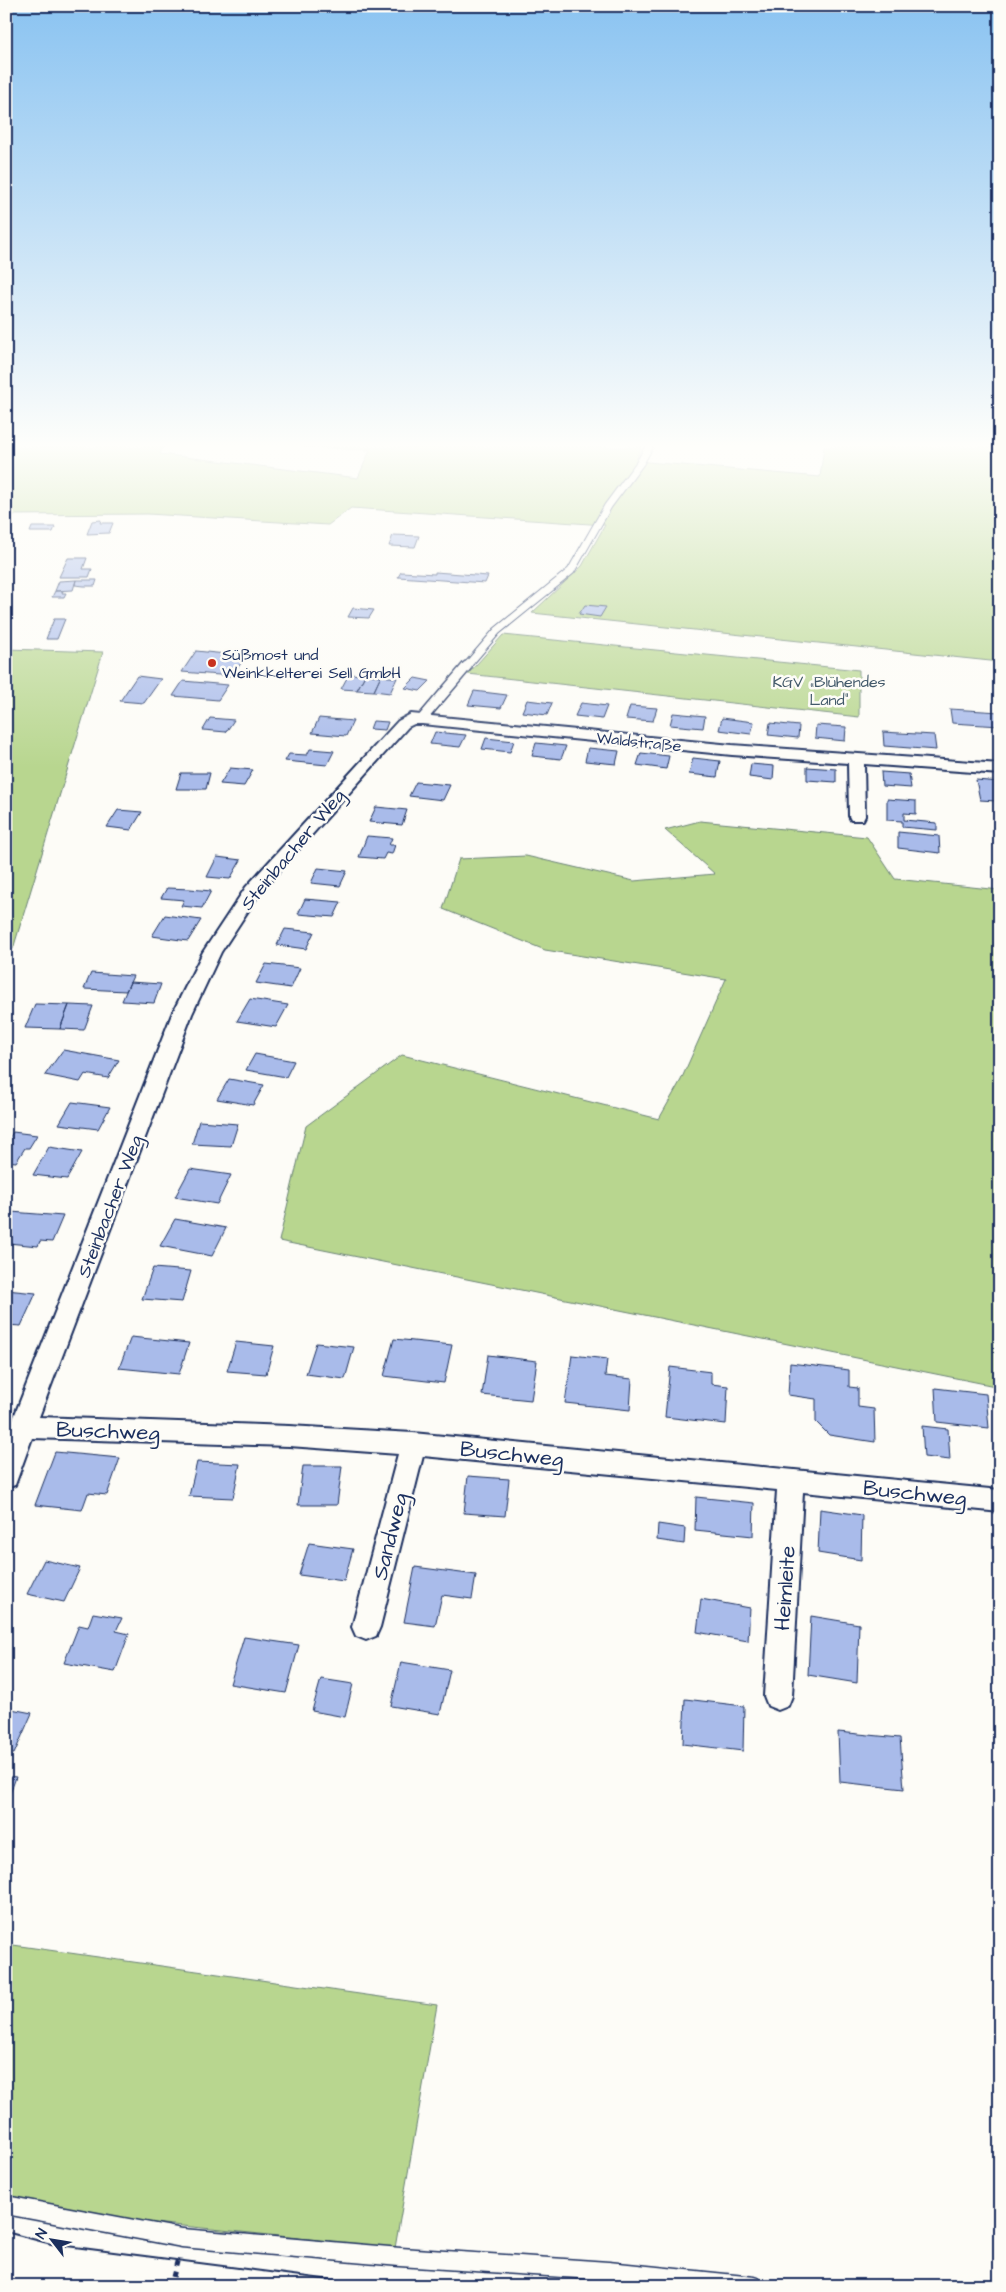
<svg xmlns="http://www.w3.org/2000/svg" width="1006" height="2292" font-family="'Architects Daughter',sans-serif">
<rect width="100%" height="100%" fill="#fdfcf7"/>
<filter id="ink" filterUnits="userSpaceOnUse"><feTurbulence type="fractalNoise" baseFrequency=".02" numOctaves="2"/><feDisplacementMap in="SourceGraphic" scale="10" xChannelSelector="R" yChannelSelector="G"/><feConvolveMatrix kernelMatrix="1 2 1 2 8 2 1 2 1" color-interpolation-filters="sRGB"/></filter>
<g filter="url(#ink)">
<!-- green -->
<path fill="#b8d68f" stroke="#6a8276" d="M6,447h157l-3,7 198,24 12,-28 -66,-3h337l-5,14 184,16 4,-30h176v215l-468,-49 50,-47 23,-41 -254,-17 -23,17 -180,-11 -142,1z
M503,635l356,35v47l-391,-43z
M6,649l97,3 -90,297 -7,-1z
M700,821l167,16 28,42 105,11v497l-721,-146 27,-115 96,-71 257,64 22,-39 45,-101 -181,-29 -102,-41 16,-50 67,-3 108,25 81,-7 -50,-44z
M6,1944l431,61 -42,243 -260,-27 -129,-20z"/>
<!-- building -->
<path fill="#a9bbea" stroke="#1b2f5e" d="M101,520l-1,3h13l-4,10 -22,1 5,-13z
M32,527h23l-2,5h-23z
M393,535l26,1 -4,11 -26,-1z
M68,558h19l-4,11h9l-3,8h-30z
M401,572l34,2v-2l53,4 -3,7 -87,-6z
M76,580l-3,10 -18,1 4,-10z
M76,580h21l-2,6h-11l-9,-1z
M55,591h8l-1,2h4l-2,4h-12z
M585,605l21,2 -6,10 -21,-3z
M353,608l21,2 -5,8 -21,-1z
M54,619h11l-8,20h-11z
M196,651l50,5 -14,20 -50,-4z
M349,674l16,1 -8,15 -16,-1z
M365,675l16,1 -7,15 -17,-1z
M137,676l24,3 -17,24 -24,-2z
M381,676l16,2 -7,15 -16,-2z
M415,678l15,3 -10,10 -15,-3z
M183,681l45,4 -10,15 -45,-4z
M474,691l33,4 -6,13 -33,-3z
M527,700l25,3 -5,12 -25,-3z
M581,703l26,3 -5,13 -27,-3z
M630,706l27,2 -4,13 -27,-2z
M950,709l50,3v14l-48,-3z
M673,713l32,3 -2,12 -33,-3z
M210,718l24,2 -8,12 -23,-2z
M319,718l34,3 -7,15 -34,-3z
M722,718l32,4 -3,12 -32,-4z
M373,721l15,1 -3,8 -15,-1z
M770,723l29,3 -1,12 -30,-3z
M816,725l30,2 -1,14 -30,-3z
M435,732l31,3 -6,12 -30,-3z
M883,732l51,3 2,15 -52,-4z
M486,738l28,3 -4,11 -28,-3z
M536,743l30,3 -5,13 -29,-3z
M588,748l31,3 -3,13 -31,-3z
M310,749l24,2 -7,14 -42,-4 4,-7 18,1z
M641,753l28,3 -3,13 -29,-4z
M693,758l27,3 -3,16 -28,-3z
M751,764l23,2 -1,14 -24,-3z
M807,767l29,2v13l-29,-2z
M230,768l23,2 -9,16 -24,-2z
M881,772l28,2 2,14 -29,-2z
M181,773h29l-4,16h-30z
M976,780l24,2v13h-5l1,6 -16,-1z
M416,782l34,3 -7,15 -34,-4z
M887,799l29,2v13l-12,-1v7l33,3v7l-35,-3v-6l-15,-1z
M376,807l31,3 -5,15 -33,-3z
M118,810l24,2 -11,18 -24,-3z
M898,832l41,4 1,17 -42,-5z
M367,836l25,2 -3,7h6l-3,9 -6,-1 -3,6 -24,-2z
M217,857l24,3 -11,19 -23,-2z
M318,868l29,3 -7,15 -29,-3z
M167,888l23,1 21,2 -9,17 -21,-2 3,-6 -23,-2z
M305,899l36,3 -7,15 -36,-3z
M165,915l36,5 -13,21 -36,-5z
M285,929l29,3 -8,17 -29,-4z
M266,964l34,4 -9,20 -35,-5z
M91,973l42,3 -7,15 -42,-2z
M130,982l31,2 -7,19 -32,-2z
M250,999l38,6 -12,22 -39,-6z
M35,1004l34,1 -9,24 -35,-1z
M69,1005l24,1 -9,24 -24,-1z
M63,1050l56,10 -11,18 -23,-4 -5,8 -35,-7z
M255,1054l39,7 -8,16 -40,-7z
M229,1079l35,6 -11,20 -36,-6z
M72,1102l38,5 -12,22 -39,-5z
M199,1121l39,3 -7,22 -39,-2z
M13,1132l24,3 -8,13h-4l-9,14 -10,-1v-10l4,-5 -4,-1v-2z
M49,1147l33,5 -15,27 -34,-4z
M190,1169l41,6 -14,29 -42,-7z
M11,1212l52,4 -11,26 -12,-1 -2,5 -30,-3 2,-4h-4v-18z
M175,1219l51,9 -14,28 -52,-10z
M153,1268l38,3 -9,31 -40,-3z
M6,1290l30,3 -15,33 -15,-1z
M131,1337l58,6 -10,31 -60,-6z
M394,1339l58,6 -8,38 -60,-7z
M236,1342l38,4 -8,28 -39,-3z
M316,1343l38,4 -9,32 -39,-5z
M488,1355l49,6 -6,39 -49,-5z
M572,1355l35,4 -2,17 27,3 -2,31 -65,-7z
M790,1363l59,7v17l9,1v19l16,2 1,33 -46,-7 -13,-13v-23l-28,-4z
M670,1367l41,5v12l17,2 -2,38 -61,-7z
M935,1388l51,6 3,34 -52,-6z
M922,1426l26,3 2,31 -26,-3z
M55,1452l65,6 -13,37 -19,-2 -6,17 -47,-5z
M197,1462l43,2 -7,34 -44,-2z
M303,1466h39l-5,39h-39z
M468,1476l41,3 -4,37 -41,-3z
M696,1497l58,6 -1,33 -58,-6z
M820,1509l42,6 -1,45 -43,-7z
M658,1524l27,4 -1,16 -27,-4z
M995,1528l5,1v75z
M309,1543l44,6 -9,32 -45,-6z
M44,1560l36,8 -16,34 -37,-8z
M415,1567l61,8 -4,24 -30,-4 -7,31 -31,-4z
M701,1599l49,9 -2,33 -51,-9z
M93,1613l29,5 -6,13 13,3 -14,38 -51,-9 15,-38 9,2z
M811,1616l48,8 -2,59 -49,-8z
M244,1637l55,8 -13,48 -56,-9z
M401,1662l49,8 -10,44 -49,-8z
M321,1679l32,5 -8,33 -33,-6z
M685,1699l59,7 -1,45 -60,-7z
M6,1708l26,5 -18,41 -8,-2z
M838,1732l62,6 4,51 -64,-7z
M6,1776l10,1 -10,28z"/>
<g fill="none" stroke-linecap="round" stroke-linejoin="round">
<defs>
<path id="service-far2" d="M466,667l31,-36 74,-60 37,-65 32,-43 9,-16"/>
<path id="service-far1" d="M422,719l45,-53"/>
<path id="service" d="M6,2205l176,33 218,19 208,14 146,15"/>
<path id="minor" d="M411,714l321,31 268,19v10l-136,-10 1,52 -2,4h-12l-2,-4 -1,-53 -116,-8 -310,-31h-8l-6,3 -149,167 -38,58 -29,62 -153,403 250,9 124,7 587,57v22l-197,-20 -11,204 -4,10 -10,4 -10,-4 -4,-10 13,-206 -354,-34 -43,171 -4,9 -10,4 -10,-4 -4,-9 46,-173 -109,-8 -257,-8 -17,47 -9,3v-49l4,-12 162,-413 31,-62 43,-65 152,-166z"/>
</defs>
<!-- service-far2 casing -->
<use href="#service-far2" stroke="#1b2f5e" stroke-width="9"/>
<!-- service-far1 casing -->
<use href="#service-far1" stroke="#1b2f5e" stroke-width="12"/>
<!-- service casing -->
<use href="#service" stroke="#1b2f5e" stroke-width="21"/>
<!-- minor casing -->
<use href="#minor" stroke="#1b2f5e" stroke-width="4"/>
<!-- path -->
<path stroke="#1b2f5e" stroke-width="5" stroke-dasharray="5.5 5.5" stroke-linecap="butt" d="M173,2277l5,-19
M394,2286l1,-9"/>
<!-- service-far2 -->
<use href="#service-far2" stroke="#fdfcf7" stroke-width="7"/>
<!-- service-far1 -->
<use href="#service-far1" stroke="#fdfcf7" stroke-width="9"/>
<!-- service -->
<use href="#service" stroke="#fdfcf7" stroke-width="18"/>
<!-- minor -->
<use href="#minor" fill="#fdfcf7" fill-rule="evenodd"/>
<!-- tram -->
<path stroke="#1b2f5e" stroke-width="2" d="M6,2232l45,12 327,42"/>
</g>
</g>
<!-- sky -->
<linearGradient id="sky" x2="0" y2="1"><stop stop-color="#8ac3f1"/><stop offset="0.58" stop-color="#fefefb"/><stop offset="1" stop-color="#fefefb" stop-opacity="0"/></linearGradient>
<rect width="1006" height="768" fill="url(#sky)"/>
<!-- markers -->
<circle fill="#c8321e" stroke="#fdfcf7" stroke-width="2" cx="212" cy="663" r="5"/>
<g text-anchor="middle" stroke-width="5" stroke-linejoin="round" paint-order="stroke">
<!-- far-poi labels -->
<g font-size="16" fill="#1b2f5e" stroke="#fdfcf7" text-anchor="start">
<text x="222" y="660">Süßmost und<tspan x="222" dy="18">Weinkkelterei Sell GmbH</tspan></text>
</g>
<!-- far-park labels -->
<g font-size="16" fill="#42596a" stroke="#fdfcf7">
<text x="829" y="687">KGV „Blühendes<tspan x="829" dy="18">Land“</tspan></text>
</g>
<!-- far-street labels -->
<g font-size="16" fill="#1b2f5e" stroke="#fdfcf7">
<text transform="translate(639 741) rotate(6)" y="6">Waldstraße</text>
</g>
<!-- street labels -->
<g font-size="19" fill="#1b2f5e" stroke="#fdfcf7">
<text transform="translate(292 849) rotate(-50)" y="7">Steinbacher Weg</text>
<text transform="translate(109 1206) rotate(-69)" y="7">Steinbacher Weg</text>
</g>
<!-- near-street labels -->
<g font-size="22" fill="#1b2f5e" stroke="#fdfcf7">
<text transform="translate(108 1430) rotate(2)" y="8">Buschweg</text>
<text transform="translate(512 1453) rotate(6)" y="8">Buschweg</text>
<text transform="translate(915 1492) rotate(6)" y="8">Buschweg</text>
<text transform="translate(389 1536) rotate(-76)" y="8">Sandweg</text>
<text transform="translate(784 1588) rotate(-86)" y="8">Heimleite</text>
</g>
</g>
<!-- margin -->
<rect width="1006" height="2292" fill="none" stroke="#fdfcf7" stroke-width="25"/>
<rect x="12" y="12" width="981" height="2267" fill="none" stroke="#1b2f5e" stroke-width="2" filter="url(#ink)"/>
<!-- north arrow -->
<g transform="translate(52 2240) rotate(301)" stroke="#fdfcf7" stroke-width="4" paint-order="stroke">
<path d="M0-4L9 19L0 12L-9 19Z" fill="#1b2f5e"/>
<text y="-8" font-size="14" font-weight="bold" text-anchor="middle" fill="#1b2f5e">N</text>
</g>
</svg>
